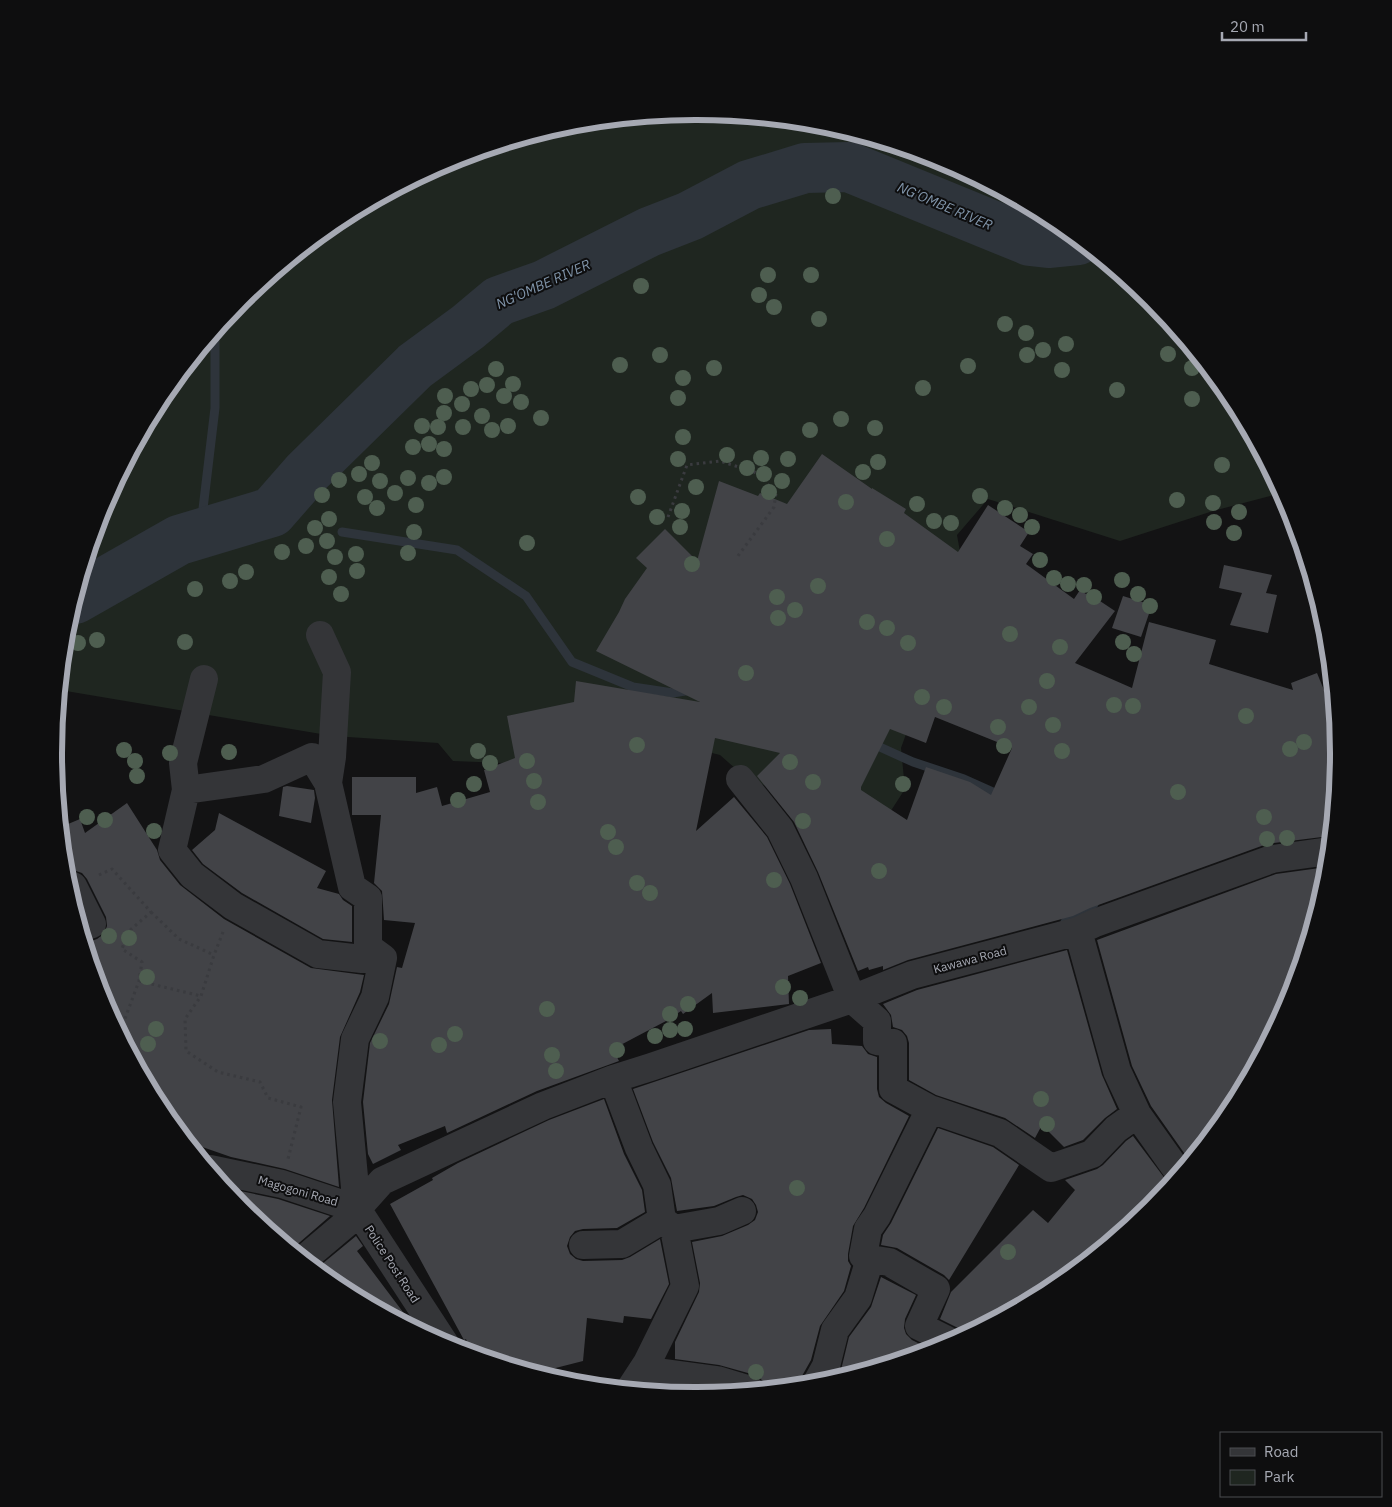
<svg xmlns="http://www.w3.org/2000/svg" width="1392" height="1507" font-family="'IBM Plex Sans',sans-serif">
<rect width="100%" height="100%" fill="#131314"/>
<!-- green -->
<path fill="#1f2620" d="M696,111l126,13 120,36 111,60 97,80 80,97 51,96 -68,18 -93,30 -132,-42 -31,36 7,39 -63,174 4,41 -22,34 -115,-36 -23,-10 -25,-22 -40,-10 -149,19 -78,-3 -15,-18 -105,-7 -273,-46 6,-62 37,-121 59,-111 80,-97 97,-80 111,-59 121,-36z"/>
<g fill="none" stroke-linecap="round" stroke-linejoin="round">
<!-- stream -->
<path stroke="#2e343b" stroke-width="9" d="M342,532l115,18 69,46 46,66 61,25 40,6 18,-3
M200,534l15,-126v-76
M871,743l42,19 51,17 38,17
M1065,922l14,-7 15,-11 -1,-2"/>
<!-- river -->
<path stroke="#2e343b" stroke-width="50" d="M75,599l104,-59 93,-28 35,-40 108,-106 53,-39 31,-26 45,-16 105,-53 41,-16 59,-31 56,-17 44,-1 181,74 18,2 30,-3"/>
</g>
<!-- building -->
<path fill="#424347" fill-rule="evenodd" d="M822,454l50,35v-1l34,21 -2,4 54,39 30,-47 41,27 -9,14 13,8 -7,10 48,35 6,-9 6,4 2,-1 27,18 -40,52 57,25 17,-66 67,18 -7,24 84,26 -2,-7 26,-10 18,44 3,37 -8,82 -63,8 -177,64 -17,8 -165,44 -25,10v-4l-14,4 -1,-3 -10,4 -40,-99 -24,-50 -37,-46 23,-23 -65,-15 -19,93 38,-34 33,40 23,47 31,79 -33,13 1,28 -76,9 -1,-20 -29,21 -2,-3 -15,10 -53,28 6,12 -82,30 -90,42 -2,-7 -47,19 3,5 -28,14 -5,-10 -5,-52 7,-59 19,-39 8,-37 5,1 13,-45 -31,-3 -2,-29 -8,-8 7,-68h-29v-38h64v16l21,-6 5,19 48,-14 -6,-22 31,-12 -8,-42 67,-14 2,-21 124,21 -104,-51 23,-39 6,-13 22,-31 -11,-10 29,-29 32,32 22,-80 39,15 2,-3 27,11zM935,717l77,31 -21,47 -21,-13 -44,-15 -19,53 -46,-30v-3l29,-58 36,14z
M1224,565l48,10 -6,18 11,2 -9,38 -38,-8 12,-32 -23,-5z
M1123,596l29,9 -11,32 -29,-9z
M287,786l27,4 1,8 -4,25 -32,-7 4,-29z
M127,803l30,47 3,10 20,25 44,34 87,49 53,7 -4,17 -20,45 -8,63 7,87 -54,-18 -54,-12 -43,-15 -26,-32 -60,-112 -16,-55 11,-4 7,-5 3,-8 -1,-9 -19,-38 -5,-6 -9,-3 -8,2 -4,-45 19,-8 5,14z
M219,813l107,58 -9,17 22,6 4,6 9,6v36l-29,-3 -81,-46 -39,-29 -11,-14 23,-20z
M1327,867l-1,12 -37,121 -46,86 -43,49 6,5 -17,20 -38,-54 -19,-40 -35,-126 179,-66z
M1067,950l35,125 15,34 -12,9 -22,22 -19,7 -22,-22 -7,13 -30,-20 -69,-23 -27,-15v-37l-2,-7 -5,-6 -9,-3 -2,-12 -8,-11 34,-14z
M831,1029l1,15 30,2 6,8 9,3v32l2,8 7,6 23,13 -45,92 -11,18 -5,28v7l3,5 -7,25 -24,35 -9,34 -9,16 -1,9 -36,4 -3,-9 -7,-5 -36,-10 -44,-6v-17l24,-50 1,-9 -8,-41 30,-6 26,-11 7,-5 3,-8 -2,-7 -4,-6 -9,-4 -7,2 -22,9 -37,5 -6,-33 -18,-36 -20,-53 176,-59z
M604,1099l20,55 18,36 3,22 -28,16 -34,1 -8,2 -5,6 -3,9 3,8 6,5 7,2 39,-1 8,-3 30,-18 9,45 -18,35 -27,-3 -1,7 -36,-5 -4,43 -47,12 -65,-20 -5,-14 -2,1 -74,-136 43,-24 -1,-2 26,-15 91,-43z
M938,1128l55,19 26,18 -70,115 -5,-5 -47,-27 -16,-3 2,-10 8,-12z
M1133,1136l36,48 -19,24 -97,80 -88,47 -7,-7 -18,-9 11,-27 82,-82 15,13 27,-33 -10,-10 32,-11 6,-4 23,-24z
M226,1188l52,11 52,17 -38,33 -50,-42z
M356,1236l7,10 -6,5 58,77 -76,-41 -23,-18z
M881,1277l35,18 -11,24 -1,9 2,6 6,6 20,10 -95,29 4,-9 8,-33 22,-30z"/>
<g fill="none" stroke-linecap="round" stroke-linejoin="round">
<!-- path -->
<path stroke="#3a3b3f" stroke-width="3" stroke-dasharray="2.5 4" stroke-linecap="butt" d="M668,517l19,-52 33,-4 37,12 19,20 -2,14 -36,49
M99,875l13,-6 39,43 -23,20 -6,17 20,13 -3,19 -19,51
M151,912l28,27 35,16
M223,932l-9,23 -13,41 -16,23 1,32 32,21 42,10 8,16 33,9 -13,52
M139,981l62,15"/>
<!-- minor -->
<path stroke="#343538" stroke-width="28" d="M320,635l17,37 -5,85 -4,26 24,104 16,11v49l15,11 -8,39 -20,42 -8,63 10,107 88,135
M204,679l-21,84 3,27 -14,60 20,25 41,31 85,48 44,5 21,-1
M740,779l40,50 24,49 48,121 25,22v20l16,2v46l37,20 70,24 51,35 41,-14 24,-25 21,-15
M186,790l78,-11 48,-22 16,26
M73,886l19,38 -11,4
M1078,931l39,140 20,43 42,59
M613,1079l26,69 18,37 5,35 12,9 11,57 -38,77 -17,26
M210,1169l72,15 75,25
M674,1229l45,-8 23,-10
M583,1245l39,-1 40,-24
M304,1259l45,-38 8,-12 25,-28 161,-75 70,-27 38,-12 201,-68 60,-24 166,-44 17,-8 177,-64 57,-8
M870,1259l19,3 47,27 -17,37 32,16
M647,1363l11,9 59,8 33,10
M816,1384l10,-18 9,-36 23,-32 12,-39 -7,-3 5,-27 9,-13 53,-107"/>
</g>
<!-- trees -->
<g fill="#4e5e50">
<circle cx="833" cy="196" r="8"/>
<circle cx="768" cy="275" r="8"/>
<circle cx="811" cy="275" r="8"/>
<circle cx="641" cy="286" r="8"/>
<circle cx="759" cy="295" r="8"/>
<circle cx="774" cy="307" r="8"/>
<circle cx="819" cy="319" r="8"/>
<circle cx="1005" cy="324" r="8"/>
<circle cx="1026" cy="333" r="8"/>
<circle cx="1066" cy="344" r="8"/>
<circle cx="1043" cy="350" r="8"/>
<circle cx="1168" cy="354" r="8"/>
<circle cx="660" cy="355" r="8"/>
<circle cx="1027" cy="355" r="8"/>
<circle cx="620" cy="365" r="8"/>
<circle cx="968" cy="366" r="8"/>
<circle cx="714" cy="368" r="8"/>
<circle cx="1192" cy="368" r="8"/>
<circle cx="496" cy="369" r="8"/>
<circle cx="1062" cy="370" r="8"/>
<circle cx="683" cy="378" r="8"/>
<circle cx="513" cy="384" r="8"/>
<circle cx="487" cy="385" r="8"/>
<circle cx="923" cy="388" r="8"/>
<circle cx="471" cy="389" r="8"/>
<circle cx="1117" cy="390" r="8"/>
<circle cx="445" cy="396" r="8"/>
<circle cx="504" cy="396" r="8"/>
<circle cx="678" cy="398" r="8"/>
<circle cx="1192" cy="399" r="8"/>
<circle cx="521" cy="402" r="8"/>
<circle cx="462" cy="404" r="8"/>
<circle cx="444" cy="413" r="8"/>
<circle cx="482" cy="416" r="8"/>
<circle cx="541" cy="418" r="8"/>
<circle cx="841" cy="419" r="8"/>
<circle cx="422" cy="426" r="8"/>
<circle cx="508" cy="426" r="8"/>
<circle cx="438" cy="427" r="8"/>
<circle cx="463" cy="427" r="8"/>
<circle cx="875" cy="428" r="8"/>
<circle cx="492" cy="430" r="8"/>
<circle cx="810" cy="430" r="8"/>
<circle cx="683" cy="437" r="8"/>
<circle cx="429" cy="444" r="8"/>
<circle cx="413" cy="447" r="8"/>
<circle cx="444" cy="449" r="8"/>
<circle cx="727" cy="455" r="8"/>
<circle cx="761" cy="458" r="8"/>
<circle cx="678" cy="459" r="8"/>
<circle cx="788" cy="459" r="8"/>
<circle cx="878" cy="462" r="8"/>
<circle cx="372" cy="463" r="8"/>
<circle cx="1222" cy="465" r="8"/>
<circle cx="747" cy="468" r="8"/>
<circle cx="863" cy="472" r="8"/>
<circle cx="359" cy="474" r="8"/>
<circle cx="764" cy="474" r="8"/>
<circle cx="444" cy="477" r="8"/>
<circle cx="408" cy="478" r="8"/>
<circle cx="339" cy="480" r="8"/>
<circle cx="380" cy="481" r="8"/>
<circle cx="782" cy="481" r="8"/>
<circle cx="429" cy="483" r="8"/>
<circle cx="696" cy="487" r="8"/>
<circle cx="769" cy="492" r="8"/>
<circle cx="395" cy="493" r="8"/>
<circle cx="322" cy="495" r="8"/>
<circle cx="980" cy="496" r="8"/>
<circle cx="365" cy="497" r="8"/>
<circle cx="638" cy="497" r="8"/>
<circle cx="1177" cy="500" r="8"/>
<circle cx="846" cy="502" r="8"/>
<circle cx="1213" cy="503" r="8"/>
<circle cx="917" cy="504" r="8"/>
<circle cx="416" cy="505" r="8"/>
<circle cx="377" cy="508" r="8"/>
<circle cx="1005" cy="508" r="8"/>
<circle cx="682" cy="511" r="8"/>
<circle cx="1239" cy="512" r="8"/>
<circle cx="1020" cy="515" r="8"/>
<circle cx="657" cy="517" r="8"/>
<circle cx="329" cy="519" r="8"/>
<circle cx="934" cy="521" r="8"/>
<circle cx="1214" cy="522" r="8"/>
<circle cx="951" cy="523" r="8"/>
<circle cx="680" cy="527" r="8"/>
<circle cx="1032" cy="527" r="8"/>
<circle cx="315" cy="528" r="8"/>
<circle cx="414" cy="532" r="8"/>
<circle cx="1234" cy="533" r="8"/>
<circle cx="887" cy="539" r="8"/>
<circle cx="327" cy="541" r="8"/>
<circle cx="527" cy="543" r="8"/>
<circle cx="306" cy="546" r="8"/>
<circle cx="282" cy="552" r="8"/>
<circle cx="408" cy="553" r="8"/>
<circle cx="356" cy="554" r="8"/>
<circle cx="335" cy="557" r="8"/>
<circle cx="1040" cy="560" r="8"/>
<circle cx="692" cy="564" r="8"/>
<circle cx="357" cy="571" r="8"/>
<circle cx="246" cy="572" r="8"/>
<circle cx="329" cy="577" r="8"/>
<circle cx="1054" cy="578" r="8"/>
<circle cx="1122" cy="580" r="8"/>
<circle cx="230" cy="581" r="8"/>
<circle cx="1068" cy="584" r="8"/>
<circle cx="1084" cy="585" r="8"/>
<circle cx="818" cy="586" r="8"/>
<circle cx="195" cy="589" r="8"/>
<circle cx="341" cy="594" r="8"/>
<circle cx="1138" cy="594" r="8"/>
<circle cx="777" cy="597" r="8"/>
<circle cx="1094" cy="597" r="8"/>
<circle cx="1150" cy="606" r="8"/>
<circle cx="795" cy="610" r="8"/>
<circle cx="778" cy="618" r="8"/>
<circle cx="867" cy="622" r="8"/>
<circle cx="887" cy="628" r="8"/>
<circle cx="1010" cy="634" r="8"/>
<circle cx="97" cy="640" r="8"/>
<circle cx="185" cy="642" r="8"/>
<circle cx="1123" cy="642" r="8"/>
<circle cx="78" cy="643" r="8"/>
<circle cx="908" cy="643" r="8"/>
<circle cx="1060" cy="647" r="8"/>
<circle cx="1134" cy="654" r="8"/>
<circle cx="746" cy="673" r="8"/>
<circle cx="1047" cy="681" r="8"/>
<circle cx="922" cy="697" r="8"/>
<circle cx="1114" cy="705" r="8"/>
<circle cx="1133" cy="706" r="8"/>
<circle cx="944" cy="707" r="8"/>
<circle cx="1029" cy="707" r="8"/>
<circle cx="1246" cy="716" r="8"/>
<circle cx="1053" cy="725" r="8"/>
<circle cx="998" cy="727" r="8"/>
<circle cx="1304" cy="742" r="8"/>
<circle cx="637" cy="745" r="8"/>
<circle cx="1004" cy="746" r="8"/>
<circle cx="1290" cy="749" r="8"/>
<circle cx="124" cy="750" r="8"/>
<circle cx="478" cy="751" r="8"/>
<circle cx="1062" cy="751" r="8"/>
<circle cx="229" cy="752" r="8"/>
<circle cx="170" cy="753" r="8"/>
<circle cx="135" cy="761" r="8"/>
<circle cx="527" cy="761" r="8"/>
<circle cx="790" cy="762" r="8"/>
<circle cx="490" cy="763" r="8"/>
<circle cx="137" cy="776" r="8"/>
<circle cx="534" cy="781" r="8"/>
<circle cx="813" cy="782" r="8"/>
<circle cx="474" cy="784" r="8"/>
<circle cx="903" cy="784" r="8"/>
<circle cx="1178" cy="792" r="8"/>
<circle cx="458" cy="800" r="8"/>
<circle cx="538" cy="802" r="8"/>
<circle cx="87" cy="817" r="8"/>
<circle cx="1264" cy="817" r="8"/>
<circle cx="105" cy="820" r="8"/>
<circle cx="803" cy="821" r="8"/>
<circle cx="154" cy="831" r="8"/>
<circle cx="608" cy="832" r="8"/>
<circle cx="1287" cy="838" r="8"/>
<circle cx="1267" cy="839" r="8"/>
<circle cx="616" cy="847" r="8"/>
<circle cx="879" cy="871" r="8"/>
<circle cx="774" cy="880" r="8"/>
<circle cx="637" cy="883" r="8"/>
<circle cx="650" cy="893" r="8"/>
<circle cx="109" cy="936" r="8"/>
<circle cx="129" cy="938" r="8"/>
<circle cx="147" cy="977" r="8"/>
<circle cx="783" cy="987" r="8"/>
<circle cx="800" cy="998" r="8"/>
<circle cx="688" cy="1004" r="8"/>
<circle cx="547" cy="1009" r="8"/>
<circle cx="670" cy="1014" r="8"/>
<circle cx="156" cy="1029" r="8"/>
<circle cx="685" cy="1029" r="8"/>
<circle cx="670" cy="1030" r="8"/>
<circle cx="455" cy="1034" r="8"/>
<circle cx="655" cy="1036" r="8"/>
<circle cx="380" cy="1041" r="8"/>
<circle cx="148" cy="1044" r="8"/>
<circle cx="439" cy="1045" r="8"/>
<circle cx="617" cy="1050" r="8"/>
<circle cx="552" cy="1055" r="8"/>
<circle cx="556" cy="1071" r="8"/>
<circle cx="1041" cy="1099" r="8"/>
<circle cx="1047" cy="1124" r="8"/>
<circle cx="797" cy="1188" r="8"/>
<circle cx="1008" cy="1252" r="8"/>
<circle cx="756" cy="1372" r="8"/>
</g>
<g text-anchor="middle" stroke-width="4" stroke-linejoin="round" paint-order="stroke">
<!-- street labels -->
<g font-size="12" fill="#a6a9b3" stroke="#0e0e0f">
<text transform="translate(970 960) rotate(-15)" y="4">Kawawa Road</text>
<text transform="translate(298 1191) rotate(16)" y="4">Magogoni Road</text>
<text transform="translate(392 1264) rotate(57)" y="4">Police Post Road</text>
</g>
<!-- water labels -->
<g font-size="14" font-style="italic" fill="#8195aa" stroke="#0e0e0f">
<text transform="translate(945 206) rotate(23)" y="5">NG'OMBE RIVER</text>
<text transform="translate(543 284) rotate(-24)" y="5">NG'OMBE RIVER</text>
</g>
</g>
<!-- crop -->
<path d="M0 0H1392V1507H0ZM695 120H697A633 633 0 0 1 1330 753V754A633 633 0 0 1 697 1387H695A633 633 0 0 1 62 754V753A633 633 0 0 1 695 120Z" fill="#0e0e0f" fill-rule="evenodd"/>
<path fill="none" stroke="#a6a9b3" stroke-width="6" d="M695 120H697A633 633 0 0 1 1330 753V754A633 633 0 0 1 697 1387H695A633 633 0 0 1 62 754V753A633 633 0 0 1 695 120Z"/>
<!-- legend -->
<rect x="1220" y="1432" width="162" height="65" fill="#0e0e0f" stroke="#4b4c51"/>
<rect x="1230" y="1448" width="25" height="8" fill="#343538" stroke="#4b4c51"/>
<text x="1264" y="1457" font-size="15" fill="#a6a9b3">Road</text>
<rect x="1230" y="1470" width="25" height="15" fill="#1f2620" stroke="#4b4c51"/>
<text x="1264" y="1482" font-size="15" fill="#a6a9b3">Park</text>
<!-- scale -->
<path d="M1222 32v8h84v-8" fill="none" stroke="#a6a9b3" stroke-width="2.5"/>
<text x="1230" y="32" font-size="15" fill="#a6a9b3" stroke="#0e0e0f" stroke-width="4" paint-order="stroke">20 m</text>
</svg>
